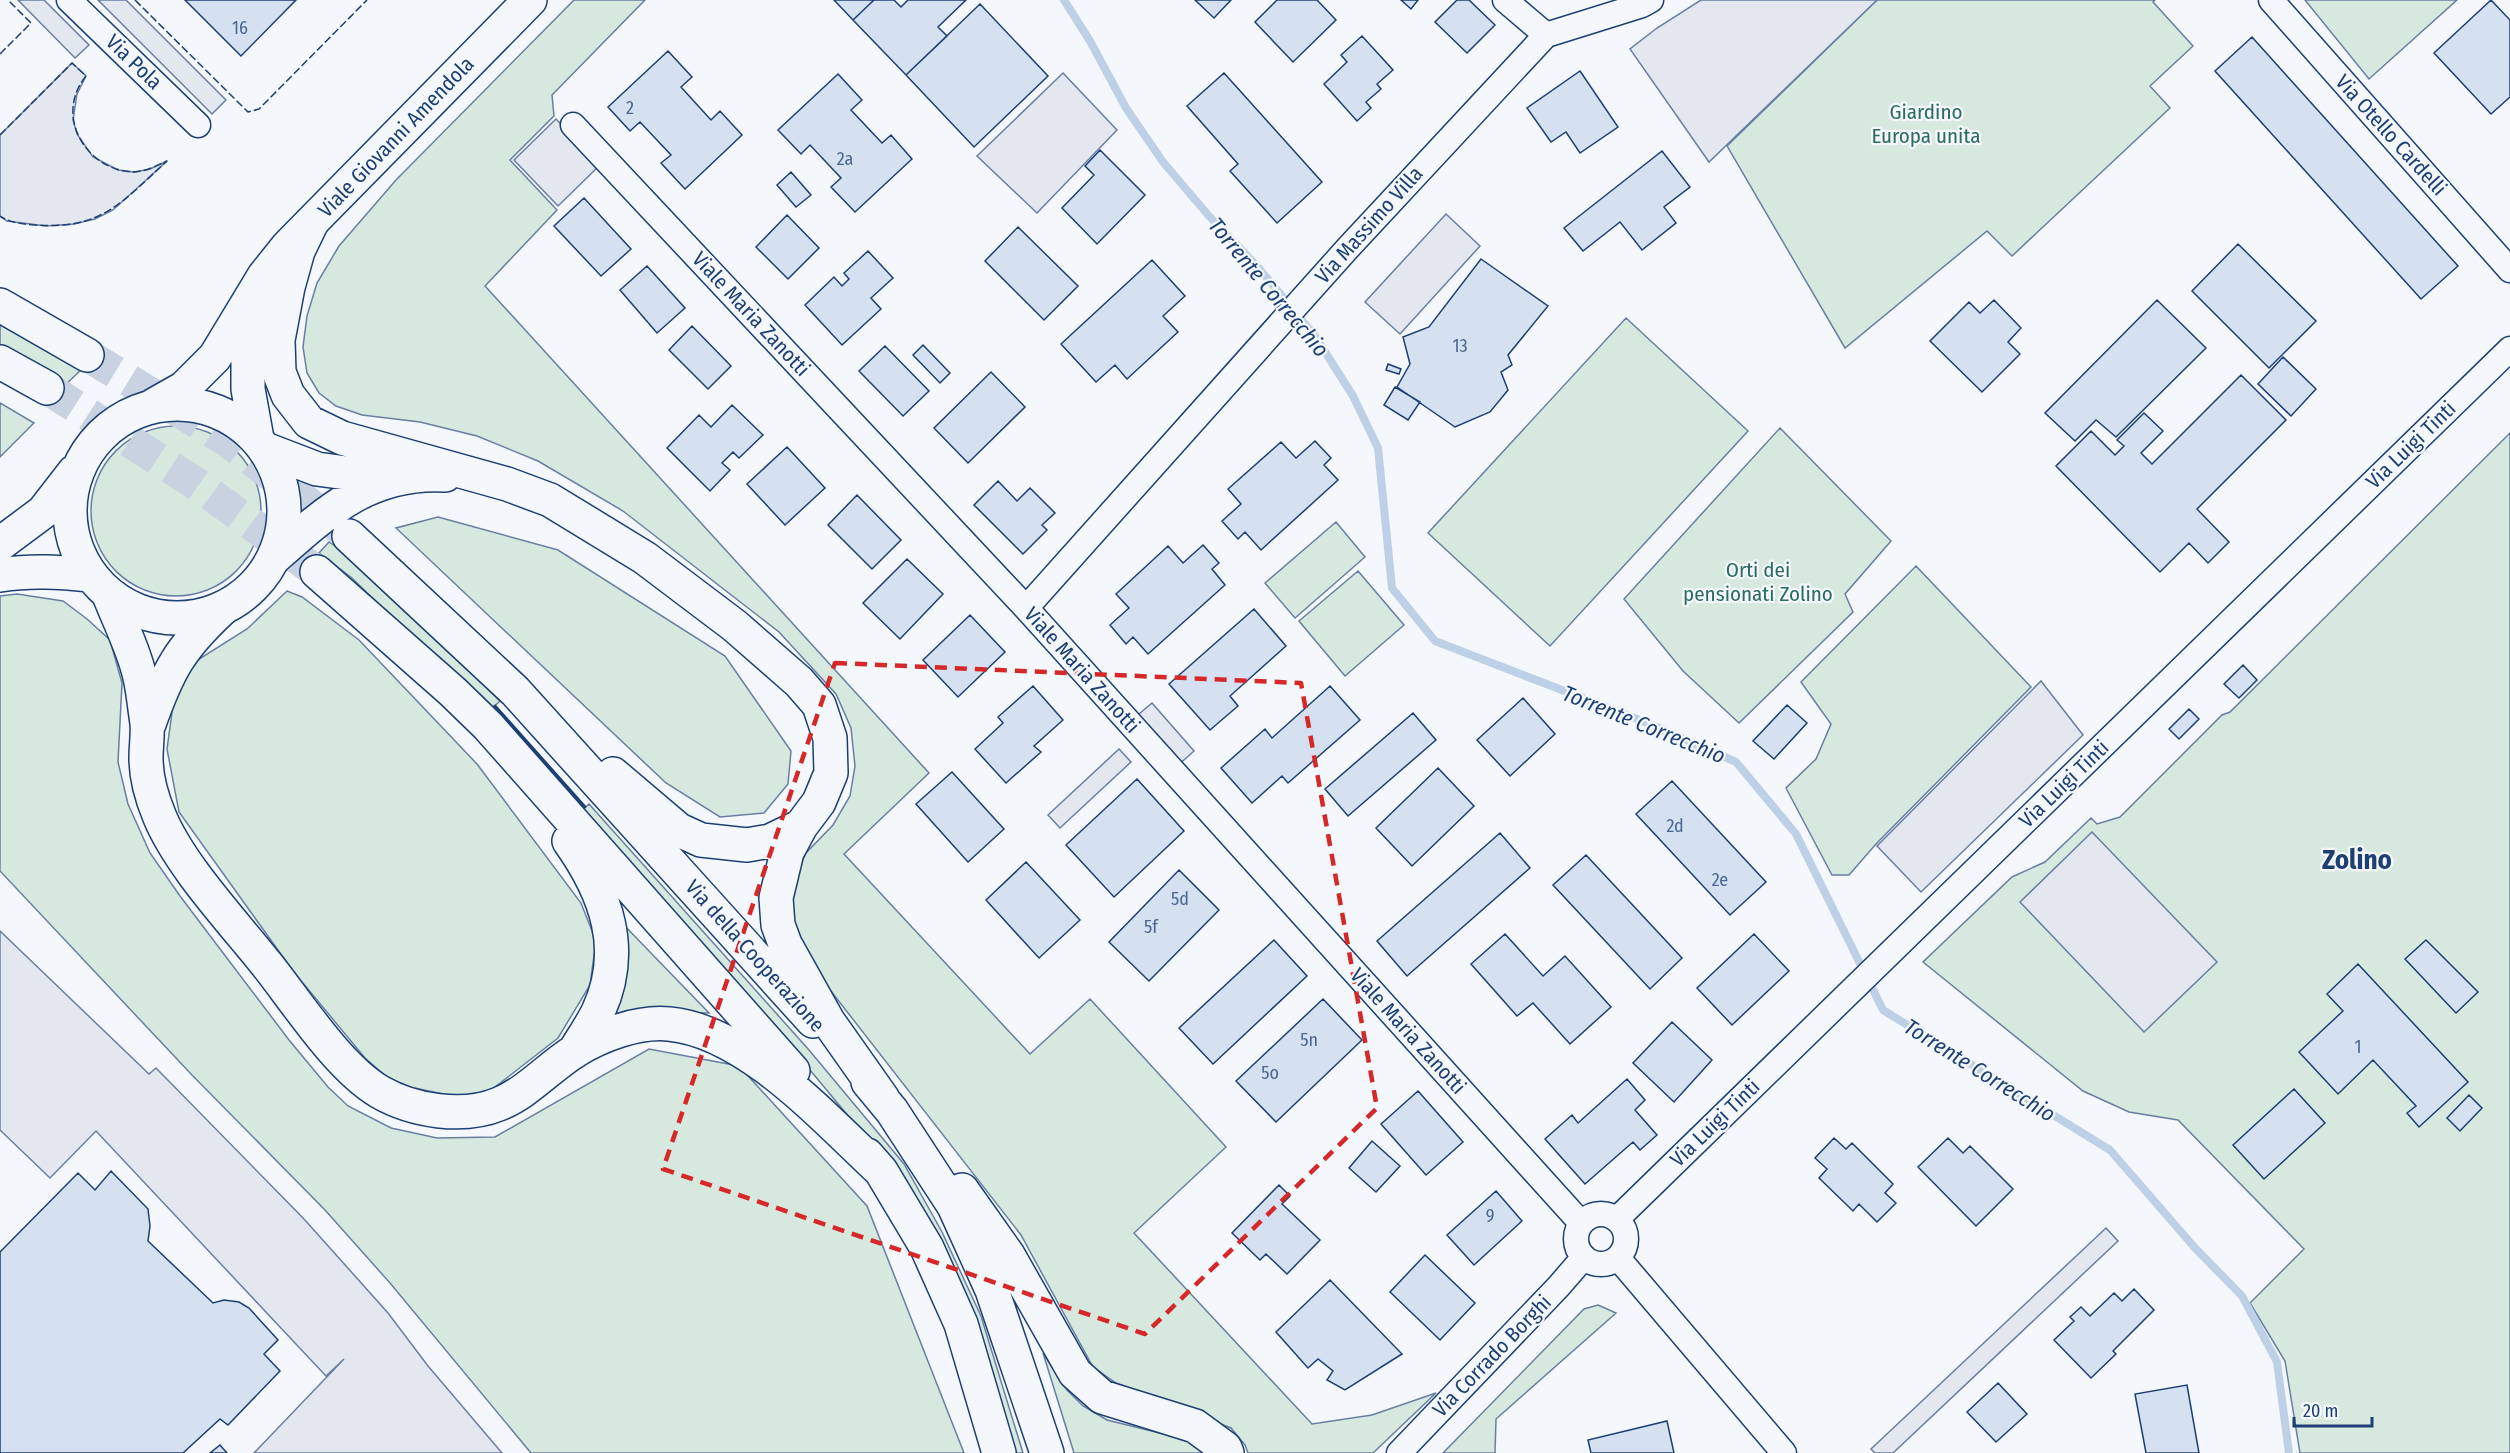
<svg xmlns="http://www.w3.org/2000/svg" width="2510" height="1453" font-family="'Fira Sans Condensed',sans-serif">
<rect width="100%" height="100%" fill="#f4f7fb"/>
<!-- green -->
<path fill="#d7e8df" stroke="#687fa3" stroke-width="1.5" d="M574,0h71l-93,95 2,21 -44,44 47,50 -72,76 444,487 -85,81 186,200 60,-55 136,148 -92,86 178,191 60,-9 64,-22 -63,60h-125l-3,-8 -14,-17 -115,-45 -23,-16 -72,-132 -194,-249 -29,-45 -7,-35 3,-28 12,-25 27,-28 17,-29 5,-30 -4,-38 -15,-34 -57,-62 -156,-121 -85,-50 -61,-25 -57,-14 -58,-7 -26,-9 -17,-13 -12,-20 -4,-26 4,-31 10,-33 22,-37 57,-66z
M1877,0h278l-2,2 40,44 -43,40 20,22 -158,148 -25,-25 -142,117 -118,-202z
M2305,0h152l-88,79z
M1626,318l122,113 -198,215 -122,-113z
M0,321l83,47 -20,19 -63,-40z
M0,403l34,20 -34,34z
M91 511a85 85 0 1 1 170 0a85 85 0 1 1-170 0Z
M1780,428l111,113 -46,53 8,18 -114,111 -56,-52 -59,-72z
M2510,433v1020h-210l-15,-92 -35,-58 54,-54 -126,-129 -49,-8 -46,-21 -160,-129 89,-85 33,-15 46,-44 6,6 23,-7 102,-102 8,-3z
M438,517l120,33 167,106 66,95 -3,33 -24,29 -44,4 -54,-34 -270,-255z
M1336,522l29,35 -70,61 -30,-35z
M329,542l34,23 137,136 -12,11 -136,-134 -33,-25z
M1916,566l115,121 -155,157 -27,31h-17l-46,-87 30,-29 15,-35 -30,-42z
M1358,571l46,54 -59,51 -46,-55z
M287,591l15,6 57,43 118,124 104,139 15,38 -6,44 -32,53 -72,56 -33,2 -43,-9 -22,-9 -23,-20 -72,-87 -114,-159 -12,-63 7,-51 11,-30 62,-39z
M17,594l46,7 24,18 23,21 12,43 -4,79 10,42 22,49 30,43 109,144 39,47 20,19 43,22 46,10 58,-1 154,-88 90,17 128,140 97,247h-433l-141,-170 -65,-73 -133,-135 -192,-204v-275z
M589,804l220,246 95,114 38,68 39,84 42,137h-13l-116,-282 -94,-113 -220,-246z
M619,920l90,93 -58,-1 -47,10z
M1598,1305l18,8 -120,106 -1,34h-52l141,-144z
M1043,1353l24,37 16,16 24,14 77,19 20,14h-130z"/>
<!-- parking -->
<path fill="#e3e8f0" stroke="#687fa3" stroke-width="1.5" d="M18,0h26l45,45 -14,13z
M98,0h28l100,100 -14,14z
M1701,0h176l-168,162 -79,-113 27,-21z
M72,63l14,13 -9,18 -4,26 4,14 16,23 25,13 16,2 16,-3 17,-8 -54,49 -18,9 -21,5 -28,2 -39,-5 -7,-5v-81z
M1063,73l54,57 -80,83 -60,-57z
M556,119l44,46 -42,41 -44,-46z
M1446,214l34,32 -80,88 -35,-32z
M2041,681l42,54 -162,157 -44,-46z
M1152,703l42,48 -18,16 -43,-48z
M1119,749l12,13 -71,66 -12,-13z
M2092,832l125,130 -73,70 -124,-130z
M0,931l149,143 7,-6 148,151 84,94 40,53 74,87h-248l90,-94 -18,17 -230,-245 -46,47 -50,-48z
M2106,1228l12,13 -225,212h-18l-4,-4z"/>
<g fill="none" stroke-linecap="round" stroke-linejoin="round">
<!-- stream -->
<path stroke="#bed0e5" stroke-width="8" d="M1064,0l26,41 36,67 37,54 46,54 48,50 58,70 38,60 25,52 14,140 43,53 215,83 86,38 60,72 87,176 227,140 85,98 47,48 35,66 12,91"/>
</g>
<!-- building -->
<path fill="#d5e0f0" stroke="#1d3f73" stroke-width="1.5" d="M185,0h111l-55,56z
M834,0h40l-21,20z
M874,0h20l7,7 7,-7h58l-28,27 9,9 -41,39 -53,-55z
M1195,0h36l-17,18z
M1277,0h40l19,20 -43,42 -38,-40z
M1401,0h17l-7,9z
M1457,0h12l26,25 -28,28 -32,-31z
M2491,0l19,20v77l-19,17 -57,-61z
M980,4l68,72 -74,71 -68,-72z
M1362,36l31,34 -16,14 4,5 -15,13 5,6 -14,13 -33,-37 23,-22 -6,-7z
M2252,37l206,229 -37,33 -206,-228z
M668,51l24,26 -11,10 30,33 9,-9 22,24 -57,54 -24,-26 10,-8 -31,-33 -10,9 -22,-24z
M1580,71l38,56 -38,26 -14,-21 -15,10 -24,-34z
M1224,73l98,109 -45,41 -47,-52 8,-7 -51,-58z
M838,74l24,26 -11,10 31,33 9,-8 21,24 -57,53 -24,-25 10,-9 -31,-33 -9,9 -23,-24z
M1100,150l45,45 -48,49 -35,-36 32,-33 -9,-9z
M1662,151l28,36 -26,20 12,16 -34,27 -22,-28 -37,29 -19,-23z
M791,172l20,23 -15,12 -19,-22z
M584,198l47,51 -30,27 -47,-50z
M787,215l32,33 -31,31 -32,-32z
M1018,227l60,59 -34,34 -59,-59z
M2238,244l78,77 -47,47 -77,-77z
M868,251l25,27 -22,20 10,11 -39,36 -37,-40 29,-28 8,9 7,-7 -5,-6z
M1481,259l67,47 -40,49 4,10 -11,7 7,18 -18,22 -35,15 -58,-40 13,-23 -7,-27 26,-10z
M1152,260l33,36 -22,20 15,16 -51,47 -12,-14 -19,17 -35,-38z
M647,266l38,42 -28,25 -37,-43z
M1994,300l27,28 -13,14 12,12 -38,38 -52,-51 39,-39 11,11z
M2157,300l49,48 -90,89 -20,-17 -21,21 -30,-28z
M692,326l39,40 -23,23 -39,-39z
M923,345l27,28 -10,10 -27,-28z
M885,346l44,45 -26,25 -44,-45z
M2283,357l33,32 -25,27 -33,-32z
M1388,364l13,5 -2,5 -13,-4z
M991,372l34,35 -57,56 -34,-35z
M2241,375l45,45 -89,89 32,33 -21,21 -19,-20 -29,29 -104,-106 35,-35 24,24 9,-9 -7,-6 27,-27 19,18 -22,22 11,11z
M1395,387l25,15 -12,18 -24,-15z
M732,405l31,30 -24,23 -6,-6 -11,11 8,7 -20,21 -43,-43 32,-33 12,12z
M1315,441l16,17 -7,7 14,15 -77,70 -16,-18 -7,7 -16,-18 19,-17 -13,-15 53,-47 15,16z
M787,447l38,41 -40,37 -38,-41z
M998,481l19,20 13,-13 25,25 -13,12 5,5 -24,24 -49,-49z
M857,495l44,45 -29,29 -44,-44z
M1203,545l16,18 -7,6 13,16 -77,69 -15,-17 -7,7 -16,-19 19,-17 -13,-14 52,-48 15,17z
M907,559l36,35 -43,45 -37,-36z
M1254,609l32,37 -56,50 8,10 -28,24 -41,-46z
M970,615l35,37 -47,45 -35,-37z
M2243,665l14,15 -18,18 -15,-14z
M1033,686l30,34 -29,26 7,6 -35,31 -31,-34 28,-26 -5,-6z
M1330,686l30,34 -72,63 -6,-7 -30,27 -31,-35 44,-39 7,9z
M1523,698l32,36 -45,42 -33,-36z
M1787,705l20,18 -33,36 -21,-18z
M2189,709l10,10 -20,20 -10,-10z
M1413,713l23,27 -88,76 -23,-27z
M1438,768l36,38 -62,60 -36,-38z
M952,772l52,57 -36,33 -52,-58z
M1137,779l47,52 -70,66 -48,-52z
M1672,781l94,101 -36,33 -94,-101z
M1500,833l30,35 -123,108 -30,-35z
M1586,855l96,103 -32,31 -97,-104z
M1026,862l54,58 -41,38 -53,-58z
M1179,870l40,40 -70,71 -40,-39z
M1505,934l38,42 22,-20 46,51 -41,37 -37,-41 -16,13 -46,-52z
M1754,934l35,37 -57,54 -35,-37z
M1274,940l33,36 -94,88 -34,-36z
M2426,940l52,52 -22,21 -51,-54z
M2358,964l110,118 -49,45 -12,-14 9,-7 -43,-46 -35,34 -39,-42 44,-41 -16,-17z
M1323,999l39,41 -86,82 -40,-41z
M1672,1022l40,38 -38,42 -41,-39z
M1627,1079l18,21 -10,10 22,25 -17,15 -7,-8 -48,42 -40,-45 27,-24 6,8z
M2294,1089l31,34 -61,56 -31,-34z
M1418,1091l45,51 -37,33 -45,-51z
M2469,1095l13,13 -22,23 -13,-13z
M1834,1138l12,11 6,-6 41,41 -8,9 11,10 -19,19 -18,-18 -6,7 -34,-33 8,-9 -12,-11z
M1948,1138l15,15 7,-7 43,43 -37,37 -58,-59z
M1372,1141l28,25 -24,26 -27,-24z
M111,1171l37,38 2,17 -2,15 65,62 11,-3 15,2 10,6 29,32 -14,14 16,17 -52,54 -8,-6 -37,34h-183v-201l78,-79 17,17z
M1279,1185l11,11 -8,8 38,36 -33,34 -21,-20 -6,6 -28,-27z
M1496,1191l26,30 -48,44 -27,-30z
M1425,1255l50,48 -35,37 -50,-48z
M1330,1280l72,74 -57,36 -18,-10 6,-9 -15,-12 -10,9 -32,-36z
M2134,1289l20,21 -41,41 3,3 -25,24 -37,-38 20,-19 -4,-4 11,-10 9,9 24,-23 8,8z
M1998,1383l29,31 -31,28 -29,-30z
M2187,1385l12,68h-53l-11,-59z
M1667,1421l7,32h-83l-3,-13z
M220,1445l7,8h-17z"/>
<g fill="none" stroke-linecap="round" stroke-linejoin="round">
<!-- highway-tunnel -->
<path stroke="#c9d2e0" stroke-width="33" stroke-dasharray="33 16" stroke-linecap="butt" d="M87,355l141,86 118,92
M47,388l151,97 119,87"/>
<defs>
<path id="street" d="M69,0l129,125
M1505,0l41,35
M2271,0l239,270
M573,125l453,483 555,615
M1026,608l321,-359 199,-214 96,-30 9,-5
M1576 1239a25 25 0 1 1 50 0a25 25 0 1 1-50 0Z
M1617,1219l893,-870
M1618,1258l166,195
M1399,1453l160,-167 25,-29"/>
<path id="primary" d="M255,304l-7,40v45l9,50
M70 511a107 107 0 1 1 214 0a107 107 0 1 1-214 0Z
M154,405l30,-17 31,-31 49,-81 24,-30 242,-246
M0,544l43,-32 31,-40
M0,575c31,-5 59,-3 90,0"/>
<path id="highway" d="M312,222l-14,29 -10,36 -10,53 1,32 9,23 21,27 33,16 165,46 43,16 95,58 90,68 64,56 20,23 11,33 1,35 -12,29 -18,24 -14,26 -11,46 2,27 7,19 43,77 55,78
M0,305l87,50
M0,362l47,26
M265,449l52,20 73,10
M349,536l166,155 298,330
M275,557c52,-46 95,-86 170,-82
M317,572l136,120 35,34 305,345
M109,595c9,23 21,47 28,71 6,18 7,39 10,57 1,12 -1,23 -1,35 0,18 6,40 13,57 20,50 75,108 109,151 30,38 71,102 112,126 33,19 83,27 119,12 29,-12 49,-36 76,-53 26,-16 63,-30 94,-27 78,7 157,96 212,147
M149,724c19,-54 31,-76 73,-115
M613,774l66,56 22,10 46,5 23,-4 31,-15
M569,841c37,52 58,109 29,171 -7,14 -16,27 -24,40
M868,1082l24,29 62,95 38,84 55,163
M867,1155l14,16 46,77 34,76 38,129
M962,1190l46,65 67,118 27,24 93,29 30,22 2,5"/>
</defs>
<!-- street casing -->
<use href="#street" stroke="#1d3f73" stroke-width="27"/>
<!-- primary casing -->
<use href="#primary" stroke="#1d3f73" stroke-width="36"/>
<!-- highway casing -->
<use href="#highway" stroke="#1d3f73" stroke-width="36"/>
<!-- street -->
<use href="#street" stroke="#f4f7fb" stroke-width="24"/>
<!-- primary -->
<use href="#primary" stroke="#f4f7fb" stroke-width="33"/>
<!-- highway -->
<use href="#highway" stroke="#f4f7fb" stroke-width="33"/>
<!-- fence -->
<path stroke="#1d3f73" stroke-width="1.5" stroke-dasharray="8 3" stroke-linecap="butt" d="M135,0l113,112 11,-3 108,-109
M0,54l31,-31 -23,-23
M0,135l72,-72 14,13c-32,39 -1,93 46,96 13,0 24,-6 35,-11 -45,41 -65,69 -132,64 -13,-1 -25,-2 -35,-9"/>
<!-- wall -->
<path stroke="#1d3f73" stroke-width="3" d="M495,706l90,101"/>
</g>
<!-- marked area -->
<path fill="none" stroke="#d62828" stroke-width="4.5" stroke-dasharray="12 8" stroke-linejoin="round" d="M835,663l466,20 76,425 -232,226 -482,-165z"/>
<g text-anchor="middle" stroke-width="4.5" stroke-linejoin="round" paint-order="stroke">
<!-- number labels -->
<g font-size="18" fill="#4b6792">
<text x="240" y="34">16</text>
<text x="630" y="114">2</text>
<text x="845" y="165">2a</text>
<text x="1460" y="352">13</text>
<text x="1675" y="832">2d</text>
<text x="1720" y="886">2e</text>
<text x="1180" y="905">5d</text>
<text x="1151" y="933">5f</text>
<text x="1309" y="1046">5n</text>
<text x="2358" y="1053">1</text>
<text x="1270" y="1079">5o</text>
<text x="1490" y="1222">9</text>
</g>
<!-- street labels -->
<g font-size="21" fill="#1d3f73" stroke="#f4f7fb">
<text transform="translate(134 62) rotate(44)" y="7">Via Pola</text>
<text transform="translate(2391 135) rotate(48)" y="7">Via Otello Cardelli</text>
<text transform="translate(396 137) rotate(-46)" y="7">Viale Giovanni Amendola</text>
<text transform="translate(1369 225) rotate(-48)" y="7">Via Massimo Villa</text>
<text transform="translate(751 314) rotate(47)" y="7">Viale Maria Zanotti</text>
<text transform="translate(2411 445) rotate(-44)" y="7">Via Luigi Tinti</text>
<text transform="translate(1082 670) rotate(48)" y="7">Viale Maria Zanotti</text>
<text transform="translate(2064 784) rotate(-44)" y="7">Via Luigi Tinti</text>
<text transform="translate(755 956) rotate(48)" y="7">Via della Cooperazione</text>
<text transform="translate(1408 1031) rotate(48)" y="7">Viale Maria Zanotti</text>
<text transform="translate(1715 1123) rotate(-44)" y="7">Via Luigi Tinti</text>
<text transform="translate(1492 1356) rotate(-46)" y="7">Via Corrado Borghi</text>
</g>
<!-- park labels -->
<g font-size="21" fill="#2c6c60" stroke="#f4f7fb">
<text x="1926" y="119">Giardino<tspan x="1926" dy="24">Europa unita</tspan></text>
<text x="1758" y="577">Orti dei<tspan x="1758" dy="24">pensionati Zolino</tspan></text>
</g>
<!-- water labels -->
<g font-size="22" font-style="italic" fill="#1d3f73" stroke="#f4f7fb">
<text transform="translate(1269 287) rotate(50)" y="8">Torrente Correcchio</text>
<text transform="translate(1644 724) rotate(22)" y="8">Torrente Correcchio</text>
<text transform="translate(1980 1070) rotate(32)" y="8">Torrente Correcchio</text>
</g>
<!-- district labels -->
<g font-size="27" font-weight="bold" fill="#1d3f73" stroke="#f4f7fb">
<text x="2357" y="869">Zolino</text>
</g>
</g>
<!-- scale -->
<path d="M2294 1417v9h78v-9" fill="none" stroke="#1d3f73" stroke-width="3"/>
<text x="2303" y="1417" font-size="18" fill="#1d3f73" stroke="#f4f7fb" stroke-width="4.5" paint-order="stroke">20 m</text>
</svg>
